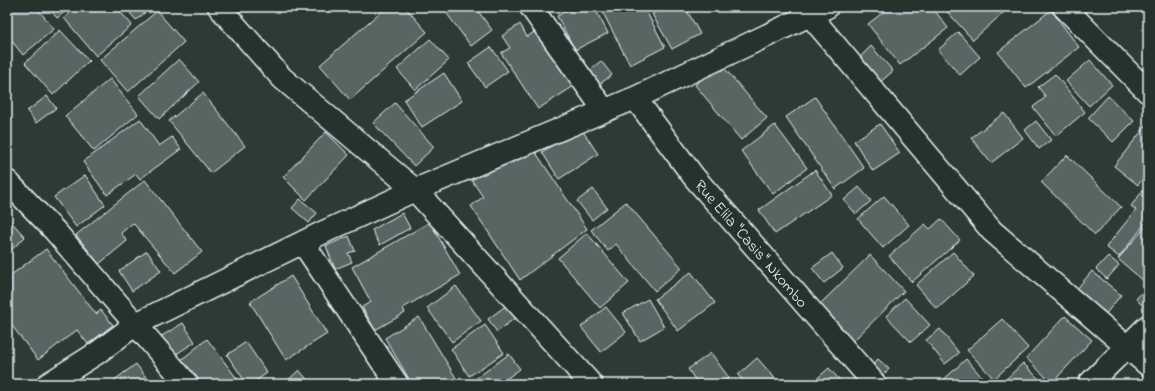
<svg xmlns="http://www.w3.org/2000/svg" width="1155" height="391" font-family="'Indie Flower',sans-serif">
<rect width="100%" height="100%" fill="#2e3b35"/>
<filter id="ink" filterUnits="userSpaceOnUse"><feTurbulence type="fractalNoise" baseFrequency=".025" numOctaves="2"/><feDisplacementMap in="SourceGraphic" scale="8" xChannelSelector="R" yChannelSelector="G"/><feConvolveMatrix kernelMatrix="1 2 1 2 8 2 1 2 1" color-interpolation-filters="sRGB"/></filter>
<g filter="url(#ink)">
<!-- building -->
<path fill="#596563" stroke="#e8f1f8" d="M7,7h29l18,22 -31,26 -16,-20z
M48,7h23l-14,11z
M77,7h39l16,18 -36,31 -32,-38z
M125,7h27l-16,13z
M386,7h19l22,25 -77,68 -30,-35z
M450,7h25l17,23 -21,16 -26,-35z
M574,7h20l14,26 -33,17 -18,-34z
M600,7h44l21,40 -35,18z
M665,7h20l15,27 -28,15 -20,-35z
M890,7h42l16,21 -48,37 -32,-41z
M943,7h58l4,4 -32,29z
M1051,10l28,37 -53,41 -28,-36z
M157,11l27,31 -56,50 -28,-32z
M520,24l7,13 10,-7 37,56 -36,23 -37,-56 9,-5 -8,-12z
M60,30l29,31 -36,34 -28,-32z
M958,32l22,25 -20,18 -22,-25z
M430,39l19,21 -34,30 -18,-21z
M871,46l22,25 -15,13 -21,-24z
M491,47l17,24 -23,16 -17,-24z
M179,59l20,23 -40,37 -20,-23z
M1090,60l22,25 -23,21 -23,-25z
M601,61l11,14 -15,11 -10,-14z
M720,63l47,55 -26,22 -46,-55z
M444,73l18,28 -40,26 -18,-27z
M1055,74l30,38 -29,24 -23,-29 13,-10 -8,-10z
M110,79l28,35 -44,37 -29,-35z
M203,93l42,53 -34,27 -42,-52z
M47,96l9,12 -20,15 -9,-12z
M1108,96l26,25 -21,21 -25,-24z
M815,97l49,71 -29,21 -49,-72z
M395,103l39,44 -20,19 -41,-43z
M1004,113l19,25 -32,25 -20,-25z
M140,119l19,27 13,-9 9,12 -41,30 -4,-5 -29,21 -24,-33z
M1036,121l15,19 -12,9 -14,-19z
M1148,123v49l-10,13 -24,-19z
M880,124l20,29 -27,18 -19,-30z
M775,125l32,43 -34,26 -32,-43z
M580,127l18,27 -39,25 -17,-27z
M326,132l23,23 -43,45 -23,-23z
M530,144l57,85 -67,51 -49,-74 12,-9 -16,-24z
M1067,155l54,52 -26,28 -54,-53z
M815,170l17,25 -57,39 -16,-24z
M85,175l20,30 -29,22 -22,-30z
M145,180l57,72 -27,21 -42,-50 -12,10 6,8 -28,23 -23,-29z
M1148,184v36l-29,37 -13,-10 30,-37 -5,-4z
M859,187l12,14 -15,13 -12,-14z
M593,189l14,19 -15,12 -15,-19z
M884,196l25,29 -26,23 -25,-29z
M300,199l17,14 -8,10 -17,-15z
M626,202l56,66 -27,23 -39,-47 -8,7 -17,-21z
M402,213l8,15 -30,17 -8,-15z
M7,217l18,20 -18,17z
M941,219l19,21 -48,42 -23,-26 36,-32 5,5z
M430,222l30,53 -57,33 2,5 -30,17 -13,-23 9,-5 -19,-35z
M1147,225l1,55 -2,3 -28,-24z
M587,233l42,50 -29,25 -42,-50z
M349,236l6,15 -7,2 4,9 -17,7 -9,-23z
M46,249l50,65 5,-4 12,15 -25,19 -11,-14 -39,30 -31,-41v-41z
M147,251l14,20 -29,20 -13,-20z
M953,252l21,24 -37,33 -21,-24z
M832,253l11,15 -19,15 -12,-15z
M870,255l34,36 -51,50 -34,-36z
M1108,256l11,9 -12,14 -11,-10z
M1092,271l29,24 -17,21 -29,-25z
M691,272l24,31 -37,28 -23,-32z
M291,276l36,58 -41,26 -36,-58z
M456,286l25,35 -29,21 -25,-34z
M1145,289l3,3v19l-12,-12z
M905,298l25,27 -19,17 -25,-26z
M648,299l16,28 -24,14 -17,-28z
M511,302l9,12 -23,18 -9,-13z
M606,307l20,25 -25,20 -20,-25z
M1065,316l27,24 -40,43 -26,-25z
M419,317l37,61 -9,6h-35l-27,-46z
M1002,319l26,29 -34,31 -27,-29z
M183,323l12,19 -22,14 -13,-19z
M485,325l19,28 -35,23 -18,-27z
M940,329l19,24 -14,11 -19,-24z
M207,339l34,45h-42l-18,-24z
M246,342l21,31 -16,11h-4l-20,-29z
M711,353l18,25 -8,6h-23l-10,-15z
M509,354l11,15 -21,15h-30z
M757,358l23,26h-34l-8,-9z
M878,359l11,10 -11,11 -10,-9z
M966,359l22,25h-49z
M1023,363l21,21h-43z
M136,364l15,20h-42z
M829,368l14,16h-32z
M299,370l12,14h-27z"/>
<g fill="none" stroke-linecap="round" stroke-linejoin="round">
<defs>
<path id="minor" d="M219,7l63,71 133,112 176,194
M531,7l73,103
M803,7l189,224 156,134
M1064,7l84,85
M635,98l59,79 181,207
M7,181l48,50 132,153
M303,243l94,141
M48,384l49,-31 39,-29 190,-93 89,-41 220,-92 192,-91
M1089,384l59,-58"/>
</defs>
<!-- minor casing -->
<use href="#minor" stroke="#e8f1f8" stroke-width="25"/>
<!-- minor -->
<use href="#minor" stroke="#26332d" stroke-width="22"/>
</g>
</g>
<g text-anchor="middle" stroke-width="3" stroke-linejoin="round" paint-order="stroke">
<!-- street labels -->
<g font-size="16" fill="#e8f1f8" stroke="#26332d">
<text transform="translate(752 243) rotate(49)" y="6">Rue Elila "Casis" Nkombo</text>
</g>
</g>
<!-- margin -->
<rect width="1155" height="391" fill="none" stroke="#26332d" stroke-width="24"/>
<rect x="12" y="12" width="1131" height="367" fill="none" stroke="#e8f1f8" stroke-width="1.5" filter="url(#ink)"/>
</svg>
